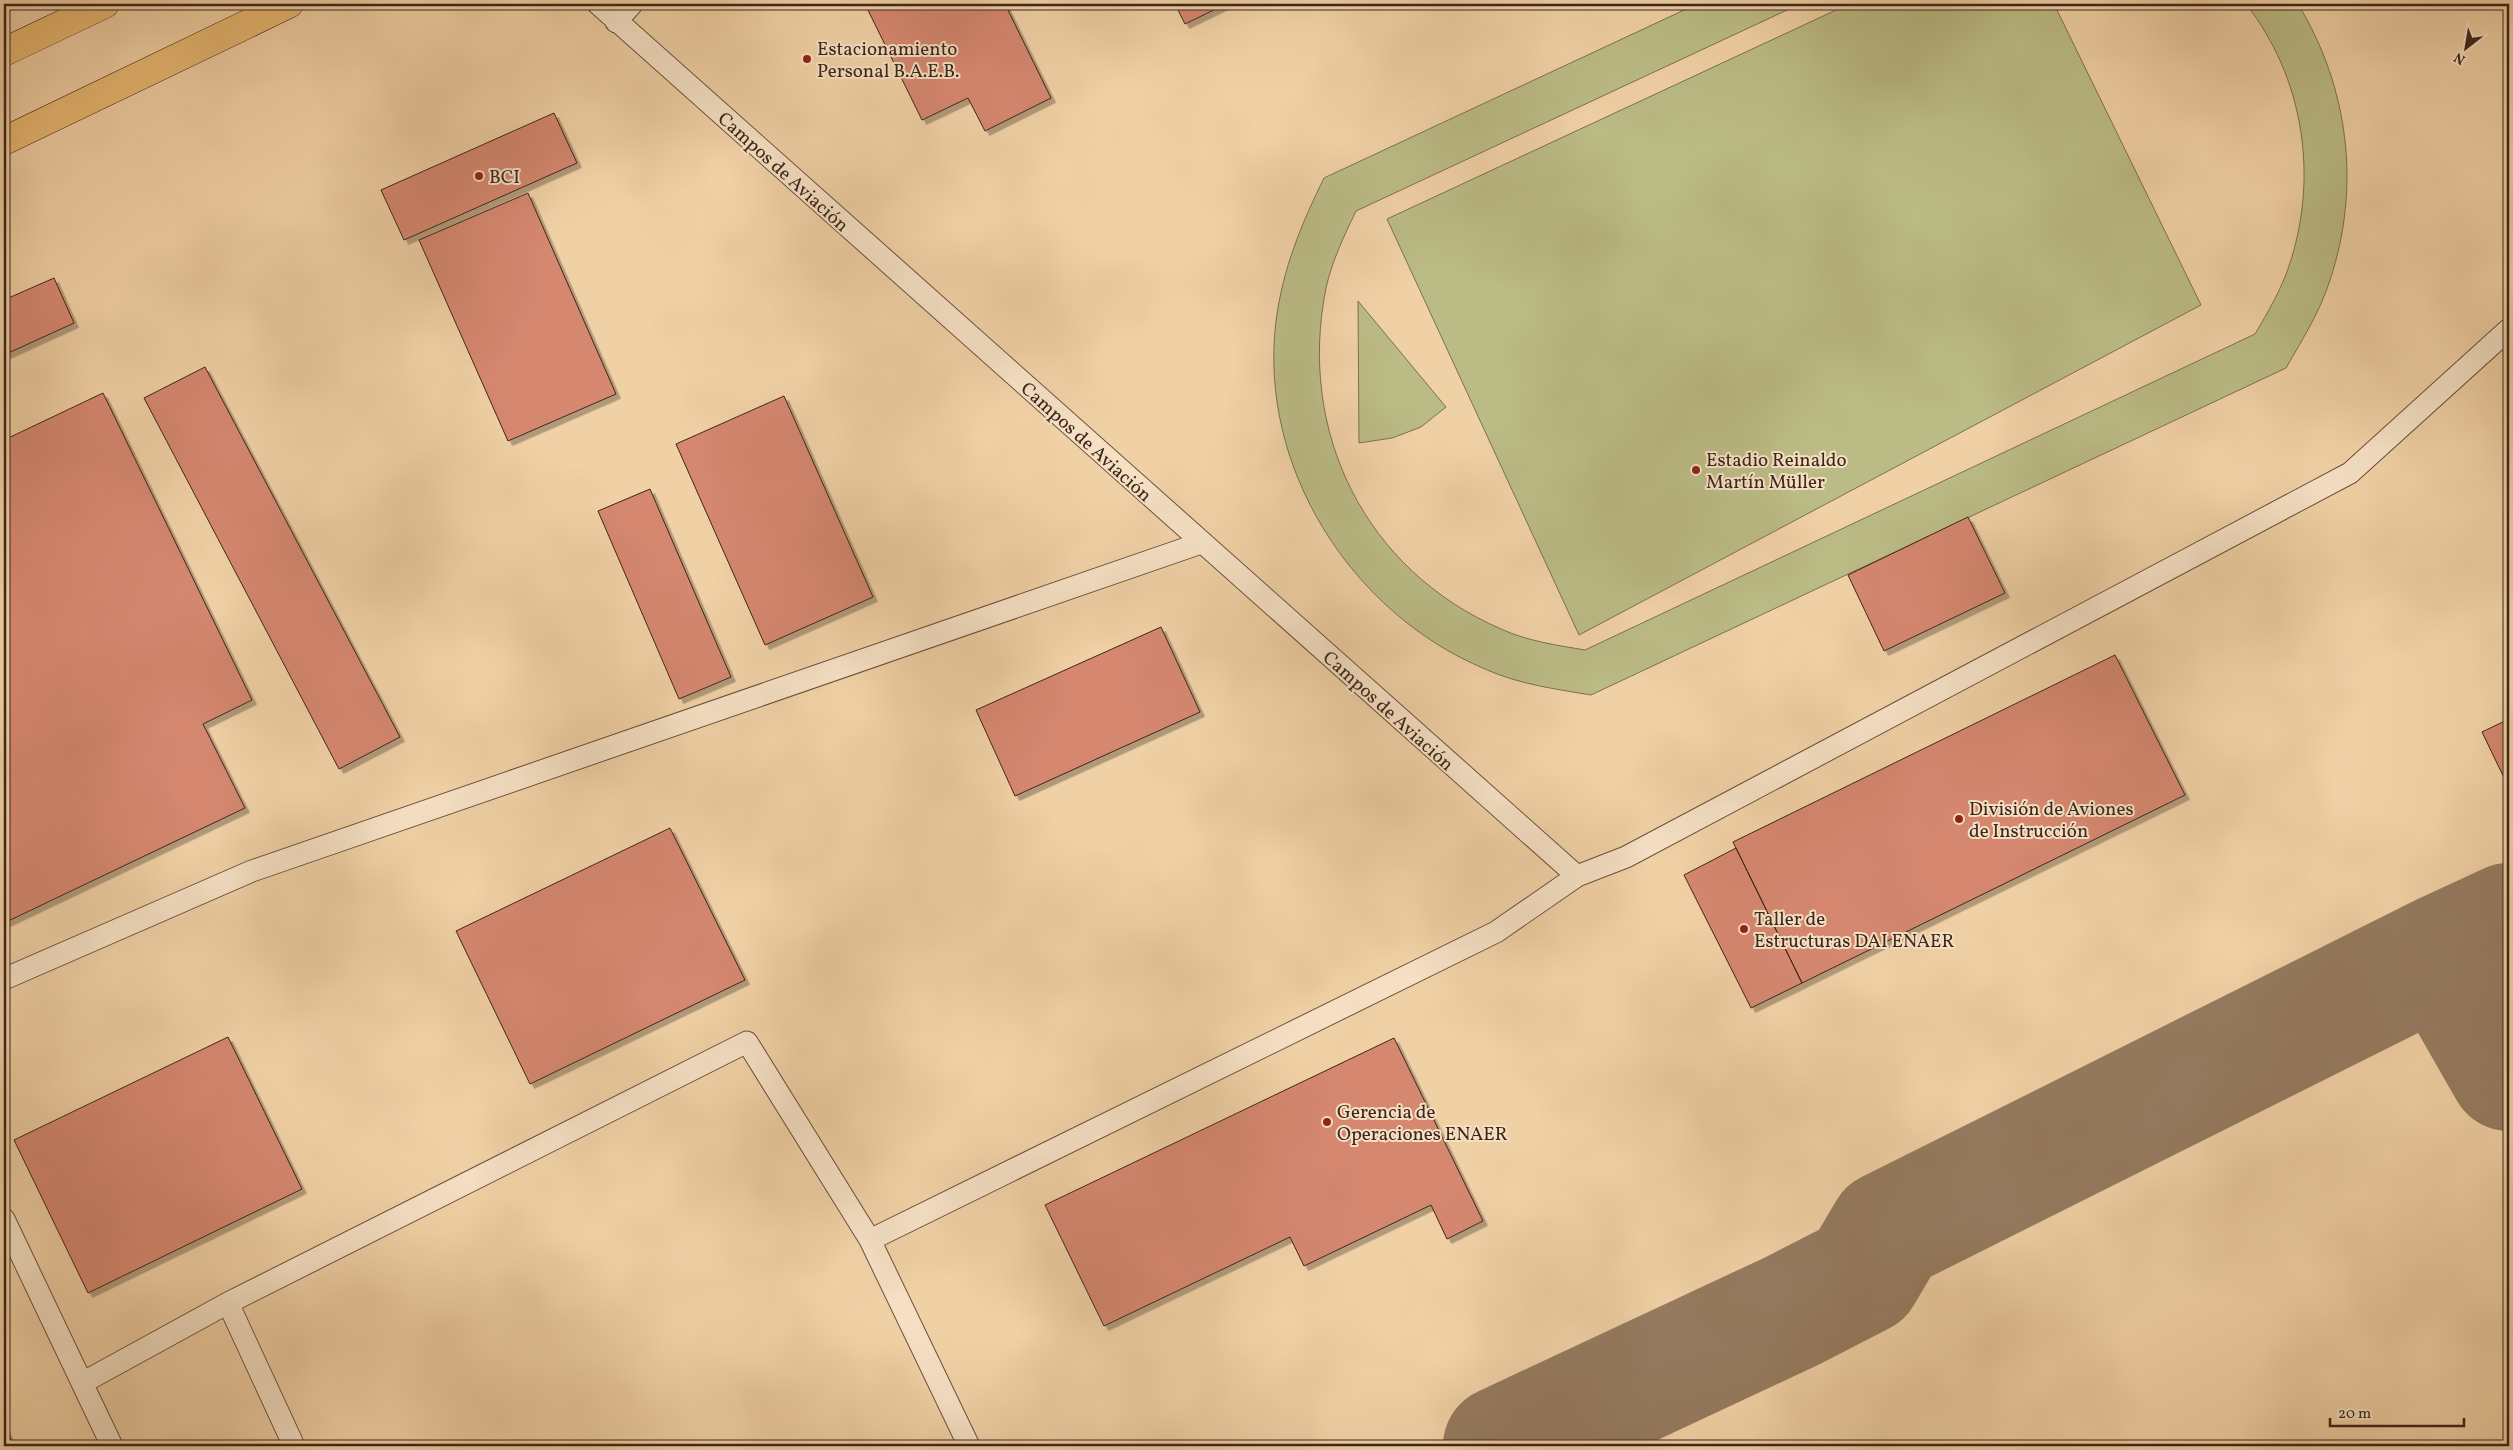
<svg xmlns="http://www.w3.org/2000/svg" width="2513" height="1450" font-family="Vollkorn,serif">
<defs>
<filter id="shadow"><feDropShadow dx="4.5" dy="4.5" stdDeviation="0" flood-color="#0004"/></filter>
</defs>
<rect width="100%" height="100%" fill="#f0d0a5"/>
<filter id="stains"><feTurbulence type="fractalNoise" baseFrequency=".004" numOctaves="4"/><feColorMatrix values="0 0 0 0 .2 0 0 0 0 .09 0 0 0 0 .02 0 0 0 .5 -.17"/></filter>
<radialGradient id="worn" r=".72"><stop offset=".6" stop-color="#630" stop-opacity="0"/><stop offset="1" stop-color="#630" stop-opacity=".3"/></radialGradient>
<!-- pitch -->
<path fill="#bbbb85" stroke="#7c7050" d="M1697,4h103l-444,207c-12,25 -24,50 -30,77 -29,144 39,282 175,341 26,12 55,16 84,21l670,-316c13,-22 26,-44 34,-68 30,-89 15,-188 -43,-262h52c51,84 63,183 32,276 -10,32 -28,60 -44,88l-695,327c-36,-6 -73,-11 -106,-26 -134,-56 -227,-202 -209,-348 7,-53 25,-96 48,-143z
M1849,4h205l147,301 -622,330 -192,-416z
M1358,301l88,106 -25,20 -29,11 -33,5z"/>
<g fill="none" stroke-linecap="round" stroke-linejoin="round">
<!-- taxiway -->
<path stroke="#967b60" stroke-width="120" d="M2442,954l67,117
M1503,1446l289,-135 70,-36 26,-44 554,-277 67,-31"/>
</g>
<!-- building -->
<path fill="#d5876f" stroke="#3d261a" filter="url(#shadow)" d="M865,4h140l46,94 -66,33 -17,-33 -46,22z
M1175,4h51l-41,20z
M554,113l23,50 -173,77 -23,-50z
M528,193l88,201 -108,47 -89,-201z
M54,278l20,45 -70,32v-55z
M205,367l195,370 -61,32 -195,-371z
M103,393l149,307 -49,24 42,84 -241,115v-483z
M784,396l89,201 -108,48 -89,-201z
M650,489l81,188 -52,22 -81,-188z
M1968,517l37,76 -121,58 -36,-76z
M1161,627l39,85 -185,84 -39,-86z
M2115,655l70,140 -383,188 -69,-141z
M2509,719v69l-27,-56z
M670,828l75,152 -215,104 -74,-153z
M1736,848l66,135 -51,25 -67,-133z
M228,1037l74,152 -214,104 -74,-153z
M1394,1038l89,183 -36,18 -16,-34 -127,61 -14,-29 -186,89 -59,-121z
M4,1426l10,20h-10z"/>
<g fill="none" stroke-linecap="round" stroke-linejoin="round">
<defs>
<path id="service" d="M598,4l979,872
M616,22l16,-18
M4,979l248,-108 949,-328
M4,1219l108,227
M870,1240l626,-308 81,-56 49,-19 724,-384 159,-144
M228,1303l66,143
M82,1383l146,-80 519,-261 123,198 99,206"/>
<path id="primary" d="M4,52l101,-48
M4,141l285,-137"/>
</defs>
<!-- service casing -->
<use href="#service" stroke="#6a503d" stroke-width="23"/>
<!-- primary casing -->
<use href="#primary" stroke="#3d261a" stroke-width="29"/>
<!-- service -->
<use href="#service" stroke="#f5e0c4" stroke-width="21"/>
<!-- primary -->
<use href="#primary" stroke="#e8b872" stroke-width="28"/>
</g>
<!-- markers -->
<g fill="#8f2418" stroke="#f5e0c4" stroke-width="2">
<circle cx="807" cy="59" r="5"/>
<circle cx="479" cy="176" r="5"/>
<circle cx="1696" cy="470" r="5"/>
<circle cx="1959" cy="819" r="5"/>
<circle cx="1744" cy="929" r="5"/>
<circle cx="1327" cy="1122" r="5"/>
</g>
<g text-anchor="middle" stroke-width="4" stroke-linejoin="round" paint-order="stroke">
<!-- poi labels -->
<g font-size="19" fill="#3d261a" stroke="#f5e0c4" text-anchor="start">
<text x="817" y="55">Estacionamiento<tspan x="817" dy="22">Personal B.A.E.B.</tspan></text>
<text x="489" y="183">BCI</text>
<text x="1706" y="466">Estadio Reinaldo<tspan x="1706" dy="22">Martín Müller</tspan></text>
<text x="1969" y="815">División de Aviones<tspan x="1969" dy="22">de Instrucción</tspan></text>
<text x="1754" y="925">Taller de<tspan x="1754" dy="22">Estructuras DAI ENAER</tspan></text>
<text x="1337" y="1118">Gerencia de<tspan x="1337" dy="22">Operaciones ENAER</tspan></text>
</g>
<!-- street labels -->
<g font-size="19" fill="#3d261a" stroke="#f5e0c4">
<text transform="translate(784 171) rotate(42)" y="7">Campos de Aviación</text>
<text transform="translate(1087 441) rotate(42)" y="7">Campos de Aviación</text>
<text transform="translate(1389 710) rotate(42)" y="7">Campos de Aviación</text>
</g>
</g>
<!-- margin -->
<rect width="2513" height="1450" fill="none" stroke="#f0d0a5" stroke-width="20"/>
<rect x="5" y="5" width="2503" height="1440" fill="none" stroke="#3d261a" stroke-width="2.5"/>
<rect x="10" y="10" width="2493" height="1430" fill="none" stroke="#3d261a"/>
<!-- north arrow -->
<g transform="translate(2466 48) rotate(211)" stroke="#f5e0c4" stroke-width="4" paint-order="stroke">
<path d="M0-4L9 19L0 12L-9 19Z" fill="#3d261a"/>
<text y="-8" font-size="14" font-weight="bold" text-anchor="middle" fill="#3d261a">N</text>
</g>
<!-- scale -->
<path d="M2330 1418v8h134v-8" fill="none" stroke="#3d261a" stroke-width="2.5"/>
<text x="2338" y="1418" font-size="15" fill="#3d261a" stroke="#f5e0c4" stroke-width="4" paint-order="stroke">20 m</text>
<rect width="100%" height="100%" filter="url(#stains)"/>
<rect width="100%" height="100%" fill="url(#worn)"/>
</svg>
